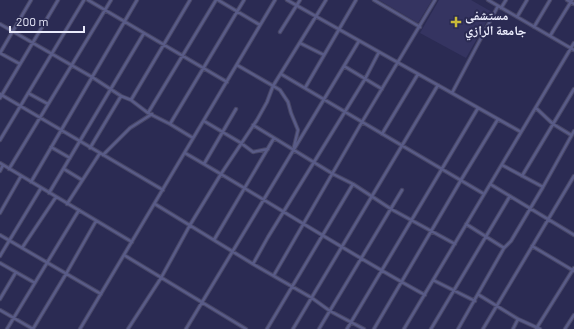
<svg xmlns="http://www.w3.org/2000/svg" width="574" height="329" font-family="Barlow,'Noto Naskh Arabic',sans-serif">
<rect width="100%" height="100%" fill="#2b2b53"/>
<!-- built -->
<path fill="#353461" d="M379,0h53l-14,23z
M439,0h32l21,12 -26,46 -46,-25z"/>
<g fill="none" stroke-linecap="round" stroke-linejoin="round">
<defs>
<path id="minor" d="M88,0l139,82
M218,0l42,25
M287,0l234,132
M374,0l46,27
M488,0l86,50
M567,0l7,4
M501,8l5,-8
M517,17l10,-17
M0,24l92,53 29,19 10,4 17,13 22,11 23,14
M534,27l16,-27
M280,32l20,-32
M550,36l22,-36
M300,43l24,12
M0,53l31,-53
M0,53l20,11
M237,65l38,22 5,3 8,12 3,11 7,17 -4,17
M344,66l38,23
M281,74l203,120
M305,88l51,-88
M28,93l20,11
M452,93l46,-87
M0,94l163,96
M0,98l58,-98
M131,100l59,-100
M536,108l17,16 18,11
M148,113l68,-113
M204,121l37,22 12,9 15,-3
M170,124l74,-124
M253,125l80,49 20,10 38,25 64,35
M382,134l36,-60
M0,140l84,-140
M51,147l19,11
M90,148l31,-52
M185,153c80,46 158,97 240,142
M103,155l27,-27 22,-14
M0,163l132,79
M204,164l32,-55
M502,165l41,22
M9,169l102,-169
M64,169l18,11
M0,171l3,-6
M522,176l52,-87
M31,182l106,-182
M490,184l84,51
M49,193l95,-160
M67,204l33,-51
M155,204l98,60 15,-27 97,-158 14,-27
M0,213l21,-37
M466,224l38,24
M0,235l101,59
M214,240l60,-102
M532,246l42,25
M22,248l34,-51
M124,255l122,74
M0,256l41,-68
M0,263l35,20
M253,264l59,34 18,13 34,18
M274,275l88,-153 73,-122
M433,280l42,21
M479,295l39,24 22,10
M0,299l16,-27
M0,310l33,19
M7,329l72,-119
M33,329l33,-55 30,-53
M80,329l195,-329
M128,329l33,-51 29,-53 31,-51 36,-54 10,-18 6,-16 53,-86
M186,329l173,-288
M267,329l86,-145
M293,329l145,-244
M319,329l83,-139
M347,329l131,-221
M374,329l87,-149 37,-61
M404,329l170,-286
M431,329l79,-133
M458,329l46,-81 7,-7 32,-54 31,-56
M483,329l91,-153
M513,329l5,-10
M536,329l38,-61
M565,329l9,-14"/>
</defs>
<!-- minor casing -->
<use href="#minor" stroke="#474666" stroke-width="4.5"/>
<!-- minor -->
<use href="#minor" stroke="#595b87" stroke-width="2.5"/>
</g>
<!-- markers -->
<path fill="#caba39" stroke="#2b2b53" stroke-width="1.5" d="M454 16h4v4h4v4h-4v4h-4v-4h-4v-4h4z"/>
<g text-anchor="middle" stroke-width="4" stroke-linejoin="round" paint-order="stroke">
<!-- poi labels -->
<g font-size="13" font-weight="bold" fill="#eaebfb" stroke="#2b2b53" text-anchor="start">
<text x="465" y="20">مستشفى<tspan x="465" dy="15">جامعة الرازي</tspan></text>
</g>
</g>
<!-- scale -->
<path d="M10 26v6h74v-6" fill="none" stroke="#eaebfb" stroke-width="2"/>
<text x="16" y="26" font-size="12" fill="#eaebfb" stroke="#2b2b53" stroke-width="3" paint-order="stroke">200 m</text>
</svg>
